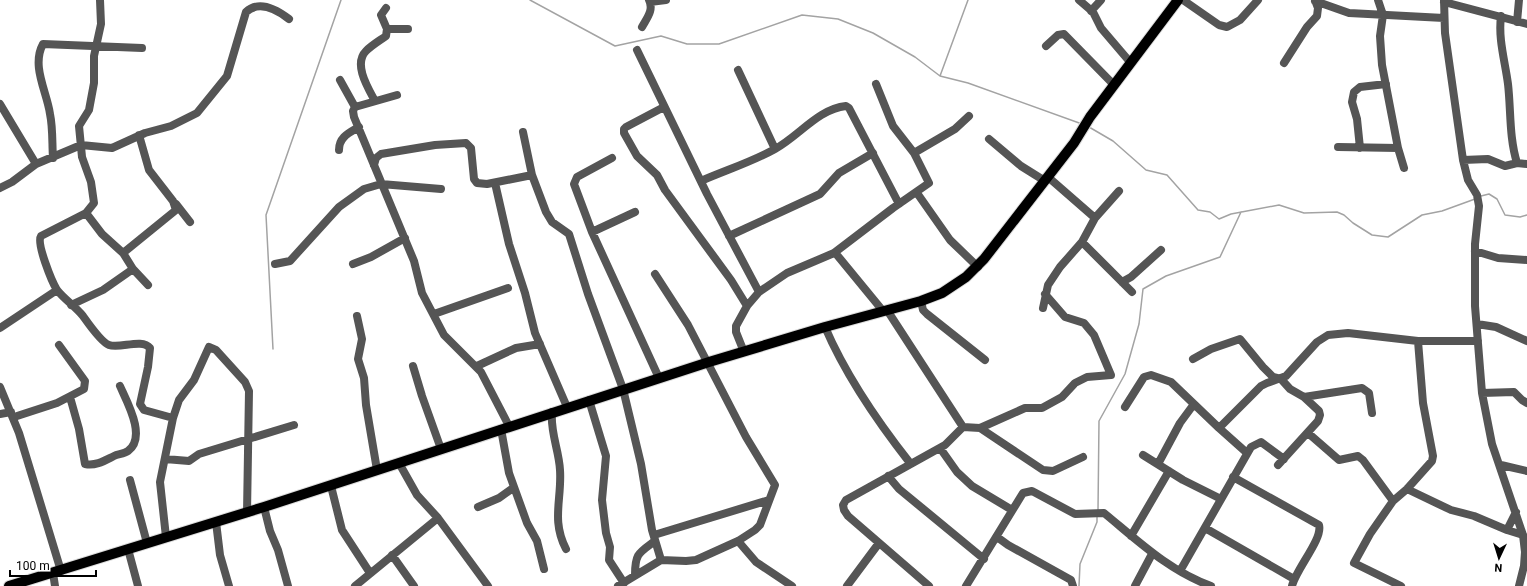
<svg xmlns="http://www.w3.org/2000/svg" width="1527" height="586" font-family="Roboto,sans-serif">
<rect width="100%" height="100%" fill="#fff"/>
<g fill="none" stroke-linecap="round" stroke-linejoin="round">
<!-- stream -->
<path stroke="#a3a3a3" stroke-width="1.5" d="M 530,0 L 615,46 L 661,36 L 687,44 L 719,44 L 802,15 L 838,19 L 873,33 L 915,57 L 940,76 L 968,83 L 1082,124
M 940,76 L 968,0
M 1089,127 L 1113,141 L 1146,170 L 1167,175 L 1198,210 L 1210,212 L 1219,219 L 1231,214 L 1279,205 L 1304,213 L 1337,212 L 1344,215 L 1353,223 L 1372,235 L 1388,237 L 1422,215 L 1442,211 L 1475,199
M 1481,196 L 1489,194 L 1497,199 L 1505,215 L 1520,217 L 1527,215
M 273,349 L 266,215 L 341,0
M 1098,510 L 1099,421 L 1125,374 L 1139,324 L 1143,289 L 1166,276 L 1220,257 L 1241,212
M 1079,586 L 1080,564 L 1097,522 L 1097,515"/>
<!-- major casing -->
<g stroke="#dbdbdb" stroke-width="12">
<path id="major" d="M 9,586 L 264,507 L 709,362 L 825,327 L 921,301 L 942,293 L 966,277 L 984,259 L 1074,143 L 1090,117 L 1178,0"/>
</g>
<!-- minor -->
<path stroke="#555" stroke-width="8" d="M 100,0 L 101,24 L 94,56 L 94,83 L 89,110 L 79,126 L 82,157 L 91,182 L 94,203 L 86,213 L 41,236 C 36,243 52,282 57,290 C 65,300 75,306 83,316 C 88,323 101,342 109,345 C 120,349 142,338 150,348 L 148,367 L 140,404 L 144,410 L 173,418
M 1079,0 L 1093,12 L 1101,28 L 1130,62
M 1183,0 L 1219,25 L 1227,27 L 1240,20 L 1258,0
M 1378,0 L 1383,15 L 1380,36 L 1382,65 L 1398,148 L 1404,168
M 1444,0 L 1445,33 L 1463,160 L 1468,180 L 1477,195 L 1479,206 L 1475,244 L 1475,306 L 1482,393 L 1492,444 L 1523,535 L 1525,552 L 1524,566 L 1519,586
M 1315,1 L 1349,13 L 1444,18
M 650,2 L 666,0
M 1444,2 L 1527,24
M 1091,11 L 1101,0
M 1501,16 C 1498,39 1505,61 1508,84 C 1511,110 1509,137 1517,163
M 1517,22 L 1519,0
M 642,27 C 647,18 654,10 649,0
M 387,29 L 408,29
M 1046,46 L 1058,35 L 1064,34 L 1114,85
M 637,50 L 707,194 L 759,292
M 1284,63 L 1307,27 L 1317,16 L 1318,8 L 1315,0
M 738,70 L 775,149
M 340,80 L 355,107
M 397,95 L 355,107 L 353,111 L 354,117 L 414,261 L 422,293 L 444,335 L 481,372 L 509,426
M 375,101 C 368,88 353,64 366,51 C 372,45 379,41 386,36 L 387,29 L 381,15 L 386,8
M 0,104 L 36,164 L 12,182 L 0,188
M 664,107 L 626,127 L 624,129 L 624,133 L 637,156 L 657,175 L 665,190 L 731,280 L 747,306
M 523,132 L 532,175 L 546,212 L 552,222 L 569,234 L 588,294 L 623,389 L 641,464 L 652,530 L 661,560
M 989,139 L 1021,166 L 1045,181
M 1338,147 L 1398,148
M 1360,148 L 1357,119 L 1352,102 L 1354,92 L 1360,87 L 1386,84
M 339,150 C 339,137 349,133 359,127
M 914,153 L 955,129 L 969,116
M 53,158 C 52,144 53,128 50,114 C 47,92 31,66 43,44 L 142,48
M 612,158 L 577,177 L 574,184 L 592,232 L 659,378
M 1463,160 L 1488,159 L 1505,166 L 1517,163 L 1527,164
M 36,164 L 81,145 L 112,148 L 145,133 L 171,126 L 197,113 L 227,76 L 246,12 C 259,0 276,9 289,19
M 374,165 L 376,158 L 381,154 L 435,145 L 466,143 L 471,148 L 474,179 L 477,183 L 487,184 L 532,175
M 1048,177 L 1095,218
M 701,181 C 726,170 752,162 775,149 C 799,136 818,109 846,106 L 849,108 L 899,204
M 495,183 L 509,244 L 525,293 L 535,333 L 567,407
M 917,193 L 950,240 L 978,267
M 176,204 L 190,222
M 592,232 L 635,212
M 729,236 L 820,194 L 839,173 L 873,153
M 1082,242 L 1132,292
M 1475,251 L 1498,258 L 1527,260
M 123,253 L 176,210 L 173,201 L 149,170 L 139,135
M 834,253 L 837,255 L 883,311
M 275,264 L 290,261 L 339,207 L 364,189 L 381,184 L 441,189
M 353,264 L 371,257 L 405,238
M 133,269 L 148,285
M 1122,282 L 1131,277 L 1161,250
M 921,301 L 923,310 L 927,314 L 985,360
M 71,305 L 103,290 L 133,269 L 123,253 L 102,234 L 86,213
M 1043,308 L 1048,285 L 1060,267 L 1082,242 L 1095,218 L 1119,191
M 887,310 L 963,427
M 434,314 L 508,288
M 357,316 L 362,339 L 358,359 L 364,378 L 366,405 L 377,470
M 1477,324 L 1496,327 L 1527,341
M 825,327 C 846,376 877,421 910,463
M 0,328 L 57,290
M 744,352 L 736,332 L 736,326 L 747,306 L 759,292 L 787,273 L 834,253 L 893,208 L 929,183 L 914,153 L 893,126 L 876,84
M 1193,359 L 1211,349 L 1240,339 L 1263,367 L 1273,377 L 1281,379 L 1290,389 L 1304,397 L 1319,411 L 1320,415 L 1318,421 L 1278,465
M 413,366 L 422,396 L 441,449
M 477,366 L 516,348 L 540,344
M 0,387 L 19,433 L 61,571
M 1482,393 L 1514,392 L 1522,400 L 1527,403
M 70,397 L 79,429 L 85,464 C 96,466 104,461 114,456 C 118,454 124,454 128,451 C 147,437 127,402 120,386
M 1304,397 L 1362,388 L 1369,393 L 1372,413
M 589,400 L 606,456 L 602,500 L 606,533 L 610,547 L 609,560 L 624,583
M 1125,407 L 1144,377 L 1151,375 L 1171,382 L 1219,428 L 1247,453
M 552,412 C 550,432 559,450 560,470 C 562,499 551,520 566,549
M 0,414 L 11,412
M 14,417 L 57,403 L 84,389 L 85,381 L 59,345
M 980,428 L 1043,470 L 1053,471 L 1083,457
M 1219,428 L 1261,386 L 1267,383 L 1286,376 L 1317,342 L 1328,335 L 1348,333 L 1418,341 L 1478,341
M 501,429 L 509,473 L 527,523 L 537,541 L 544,569
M 1308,433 L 1339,460 L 1358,456 L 1363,460 L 1393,501
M 940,448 L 957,472 L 972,486 L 1012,510
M 1143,455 L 1183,480 L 1221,499
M 165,459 L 189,461 L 199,454 L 294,425
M 399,463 L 417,495 L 438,518 L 488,586
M 1158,464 L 1180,423 L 1194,404
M 1501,465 L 1527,471
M 888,476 L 899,489 L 984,559
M 1233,477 L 1319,525 C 1323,539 1296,569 1292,586
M 130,480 L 147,543
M 331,486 L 342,530 L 370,573
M 1407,489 L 1451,510 L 1474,516 L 1507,530
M 264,507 L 270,531 L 278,550 L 288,586
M 478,507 L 499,498 L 513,488
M 1516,512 L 1507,530 L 1523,535
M 216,522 L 220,555 L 229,586
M 1205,528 L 1294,579
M 654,535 L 769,500
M 1131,536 L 1169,471
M 166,537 L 160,482 L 173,418 L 179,400 L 194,380 L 209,347 L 216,350 L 245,382 L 249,391 L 247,513
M 997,537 L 1008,545 L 1071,580 L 1073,586
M 738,541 L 756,562 L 792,586
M 128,549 L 138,586
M 392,555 L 414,586
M 1180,571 L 1251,447 L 1261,442 L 1284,459
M 53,573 L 55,586
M 635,575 C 635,553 639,553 655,541
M 355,586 L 438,518
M 618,586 L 661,560 L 686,561 L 696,560 L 738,541 L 755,530 L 760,525 L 775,485 L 746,437 L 688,325 L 655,274
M 847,586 L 879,543
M 929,586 L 848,516 L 844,510 L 843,505 L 846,500 L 945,445 L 963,427 L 980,428 L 1025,408 L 1042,408 L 1062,397 L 1075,383 L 1087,377 L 1111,375 L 1094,335 L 1084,323 L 1065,317 L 1045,294
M 966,586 L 1023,493 L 1032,491 L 1075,514 L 1104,513 C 1137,540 1169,571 1211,586
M 1135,586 L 1152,554
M 1401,586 L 1354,563 L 1370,534 L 1393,501 L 1407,489 L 1432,461 L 1433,456 L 1423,403 L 1418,341"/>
<!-- major -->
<use href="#major" stroke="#000" stroke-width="10"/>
</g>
<!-- north arrow -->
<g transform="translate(1499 558) rotate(184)" stroke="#ffffff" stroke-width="3" paint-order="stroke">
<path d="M0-3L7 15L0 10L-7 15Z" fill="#000000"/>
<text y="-6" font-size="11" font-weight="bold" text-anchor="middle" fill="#000000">N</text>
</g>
<!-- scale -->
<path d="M10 570v6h86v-6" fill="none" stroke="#000000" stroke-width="2"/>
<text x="16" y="570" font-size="12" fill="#000000" stroke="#ffffff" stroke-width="3" paint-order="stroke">100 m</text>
</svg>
